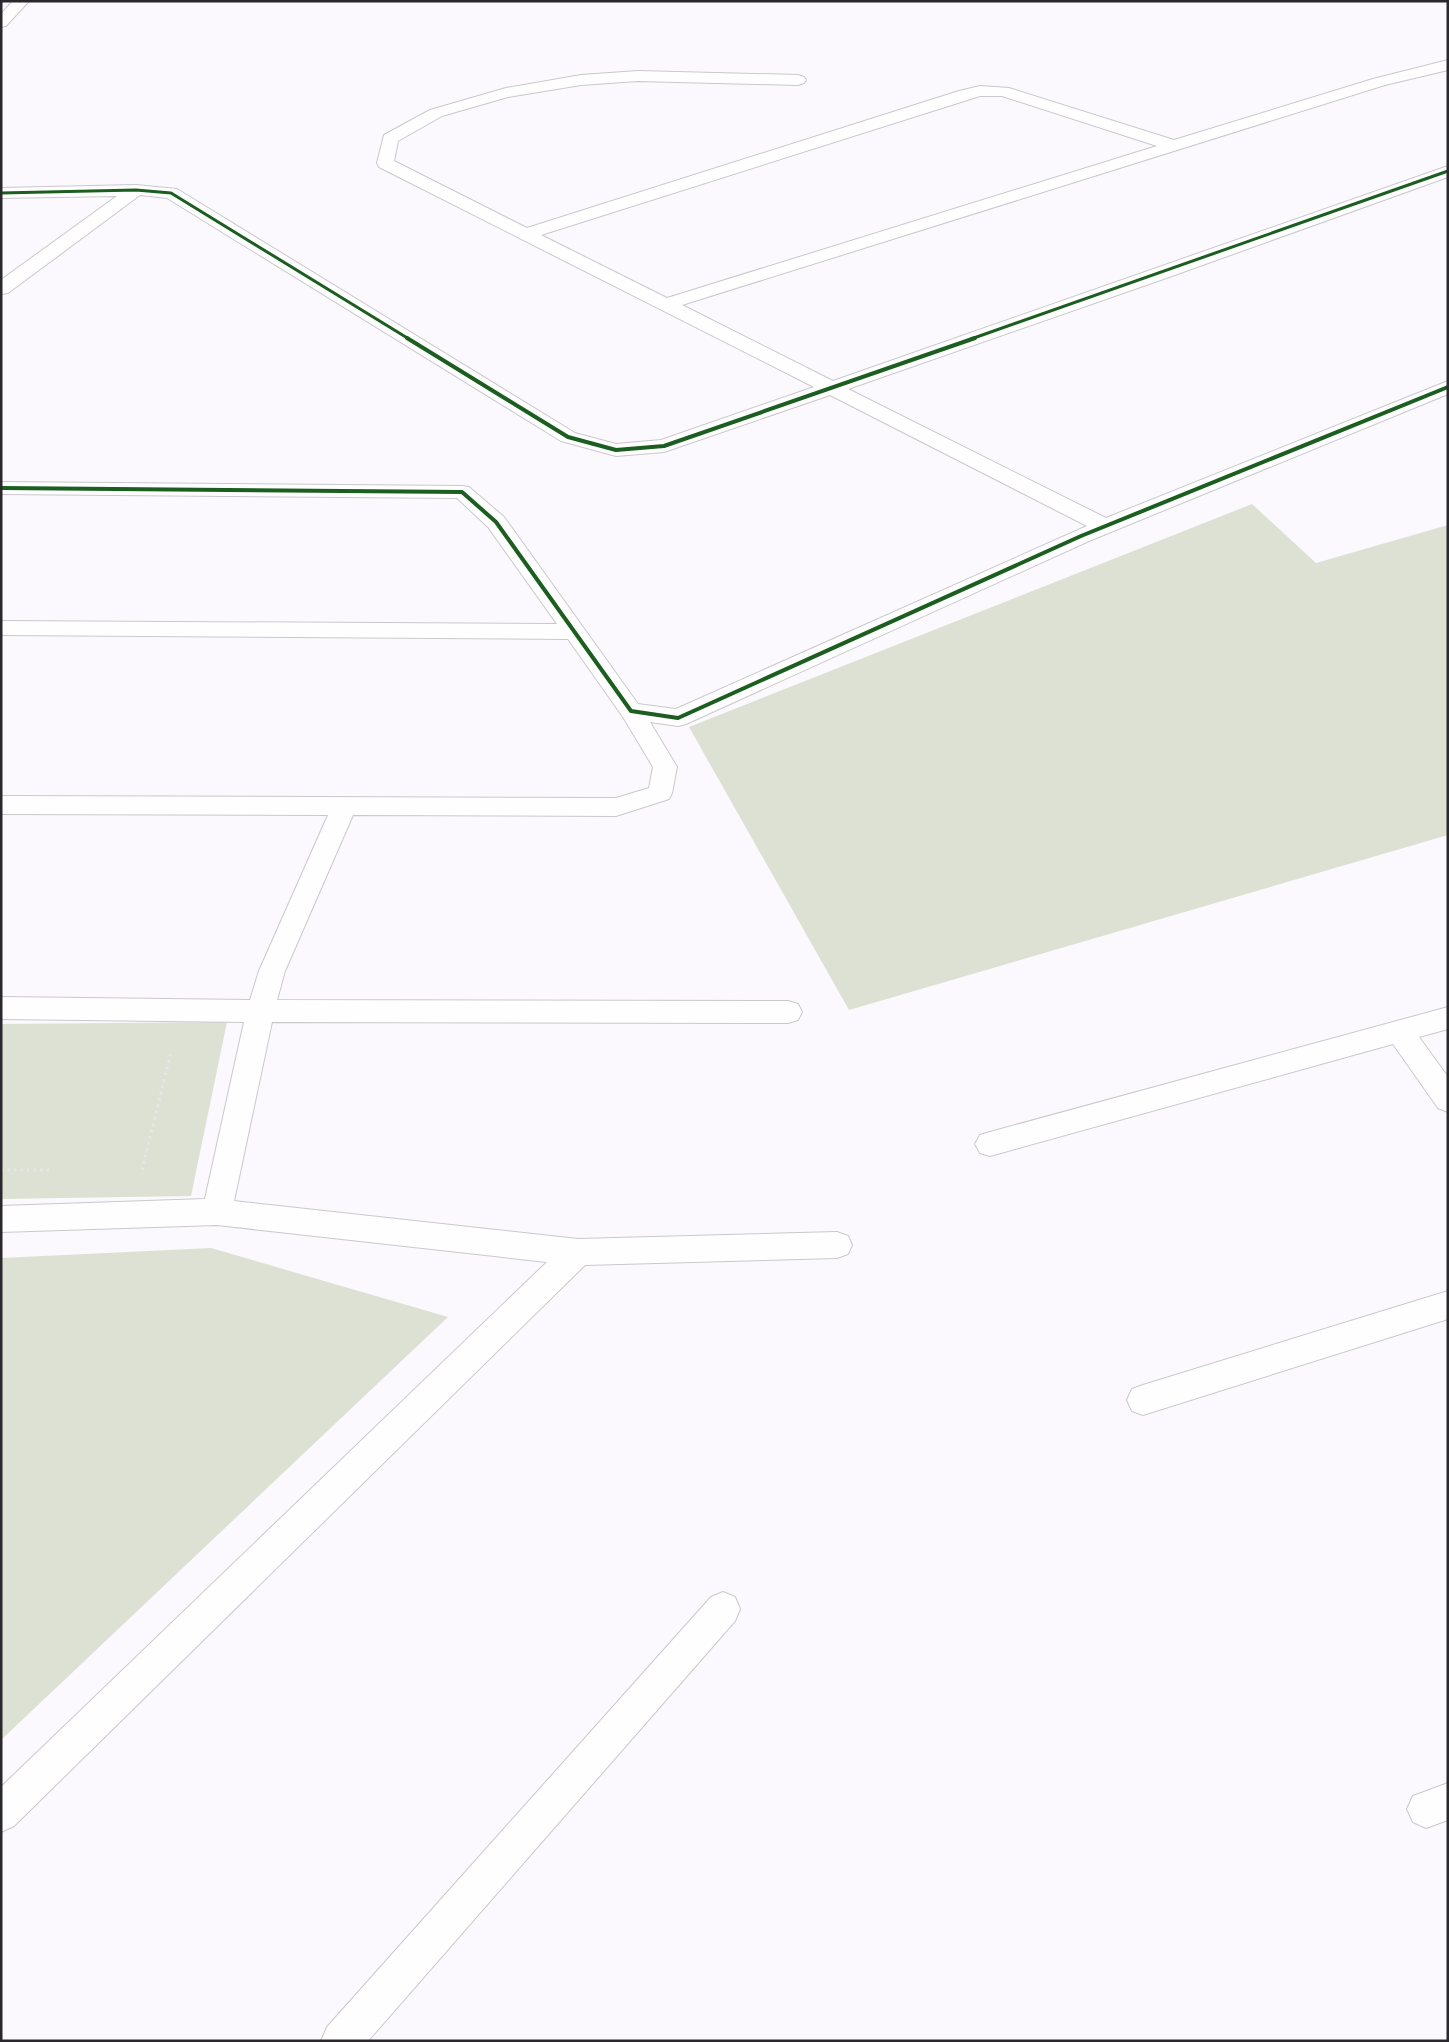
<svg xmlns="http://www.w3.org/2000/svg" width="1449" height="2042" font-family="'Nunito Sans',sans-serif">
<rect width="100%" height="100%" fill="#fbf9fd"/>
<!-- green -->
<path fill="#dde1d4" d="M 1252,504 L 1316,563 L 1448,525 L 1448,835 L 849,1010 L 689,727 Z
M 227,1022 L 191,1196 L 1,1199 L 1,1024 Z
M 211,1248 L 448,1317 L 1,1740 L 1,1258 Z"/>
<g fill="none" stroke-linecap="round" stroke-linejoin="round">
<!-- minor casing -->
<g stroke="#cac8cc" stroke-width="2">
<path id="minor" d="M 13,1 L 29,1 L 6,26 L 1,27 L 1,14 Z
M 1448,60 L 1448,70 L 1385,85 L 682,305 L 833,381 L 1448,166 L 1448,177 L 1172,276 L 848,389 L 1106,518 L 1448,381 L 1448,394 L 1089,541 L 686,724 L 678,726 L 650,722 L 677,767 L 672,793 L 669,799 L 616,816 L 353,815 L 285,971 L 277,1000 L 788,1001 L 798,1004 L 802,1012 L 798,1020 L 788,1023 L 272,1022 L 234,1201 L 578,1239 L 837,1232 L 848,1236 L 852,1245 L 848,1254 L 837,1258 L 585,1265 L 14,1826 L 1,1832 L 1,1787 L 547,1262 L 217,1225 L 1,1232 L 1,1206 L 205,1199 L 244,1022 L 1,1019 L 1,997 L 250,1000 L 259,971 L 328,815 L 1,814 L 1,796 L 616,798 L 649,788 L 653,767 L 623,717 L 568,639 L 1,635 L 1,621 L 557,624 L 488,527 L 457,498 L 1,494 L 1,482 L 462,486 L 469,487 L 504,517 L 638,704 L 676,709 L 1087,526 L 830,395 L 664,452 L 616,456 L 561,441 L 167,198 L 140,195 L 8,293 L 1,294 L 1,280 L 117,196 L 1,198 L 1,188 L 136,185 L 177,189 L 575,433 L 616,444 L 661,440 L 814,387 L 379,167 L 377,163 L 384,135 L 430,110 L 506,88 L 581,75 L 638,71 L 798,75 L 804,77 L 806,80 L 804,83 L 798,85 L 638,81 L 581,85 L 508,97 L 442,116 L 398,141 L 394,161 L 527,228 L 959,91 L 980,86 L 1009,88 L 1174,140 L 1373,79 ZM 980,96 L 1002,96 L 1157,146 L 667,298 L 541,235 Z
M 1448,1007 L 1448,1029 L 1419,1037 L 1448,1077 L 1448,1112 L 1438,1108 L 1393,1044 L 990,1156 L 980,1153 L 975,1144 L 980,1135 L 990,1132 Z
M 1448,1291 L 1448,1319 L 1143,1415 L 1132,1411 L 1127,1400 L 1132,1389 L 1143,1385 Z
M 723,1592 L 735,1597 L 740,1609 L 735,1621 L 368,2041 L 321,2041 L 327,2027 L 711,1597 Z
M 1448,1783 L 1448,1820 L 1426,1828 L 1413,1822 L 1407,1809 L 1413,1796 Z"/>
</g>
<!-- path -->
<path stroke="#e7e5e7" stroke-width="3" stroke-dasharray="2.5 4" stroke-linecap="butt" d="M 1,1170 L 53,1170
M 142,1170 L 171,1052"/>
<!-- minor -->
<use href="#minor" fill="#fefeff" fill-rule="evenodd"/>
<!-- cycleway-far1 casing -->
<g stroke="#fff" stroke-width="5">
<path id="cycleway-far1" d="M 1,193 L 136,190 L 171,193 L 409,339
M 971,339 L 1448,171"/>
</g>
<!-- cycleway casing -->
<g stroke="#fff" stroke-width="6">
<path id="cycleway" d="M 407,338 L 568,437 L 616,450 L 664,446 L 975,338
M 1,488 L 462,492 L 496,522 L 631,711 L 678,718 L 1081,536 L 1448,387"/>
</g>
<!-- cycleway-far1 -->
<use href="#cycleway-far1" stroke="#1b5e20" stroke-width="3"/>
<!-- cycleway -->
<use href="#cycleway" stroke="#1b5e20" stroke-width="4"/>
</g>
<!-- border -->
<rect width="1449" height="2042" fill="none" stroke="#2b282d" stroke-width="5"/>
</svg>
